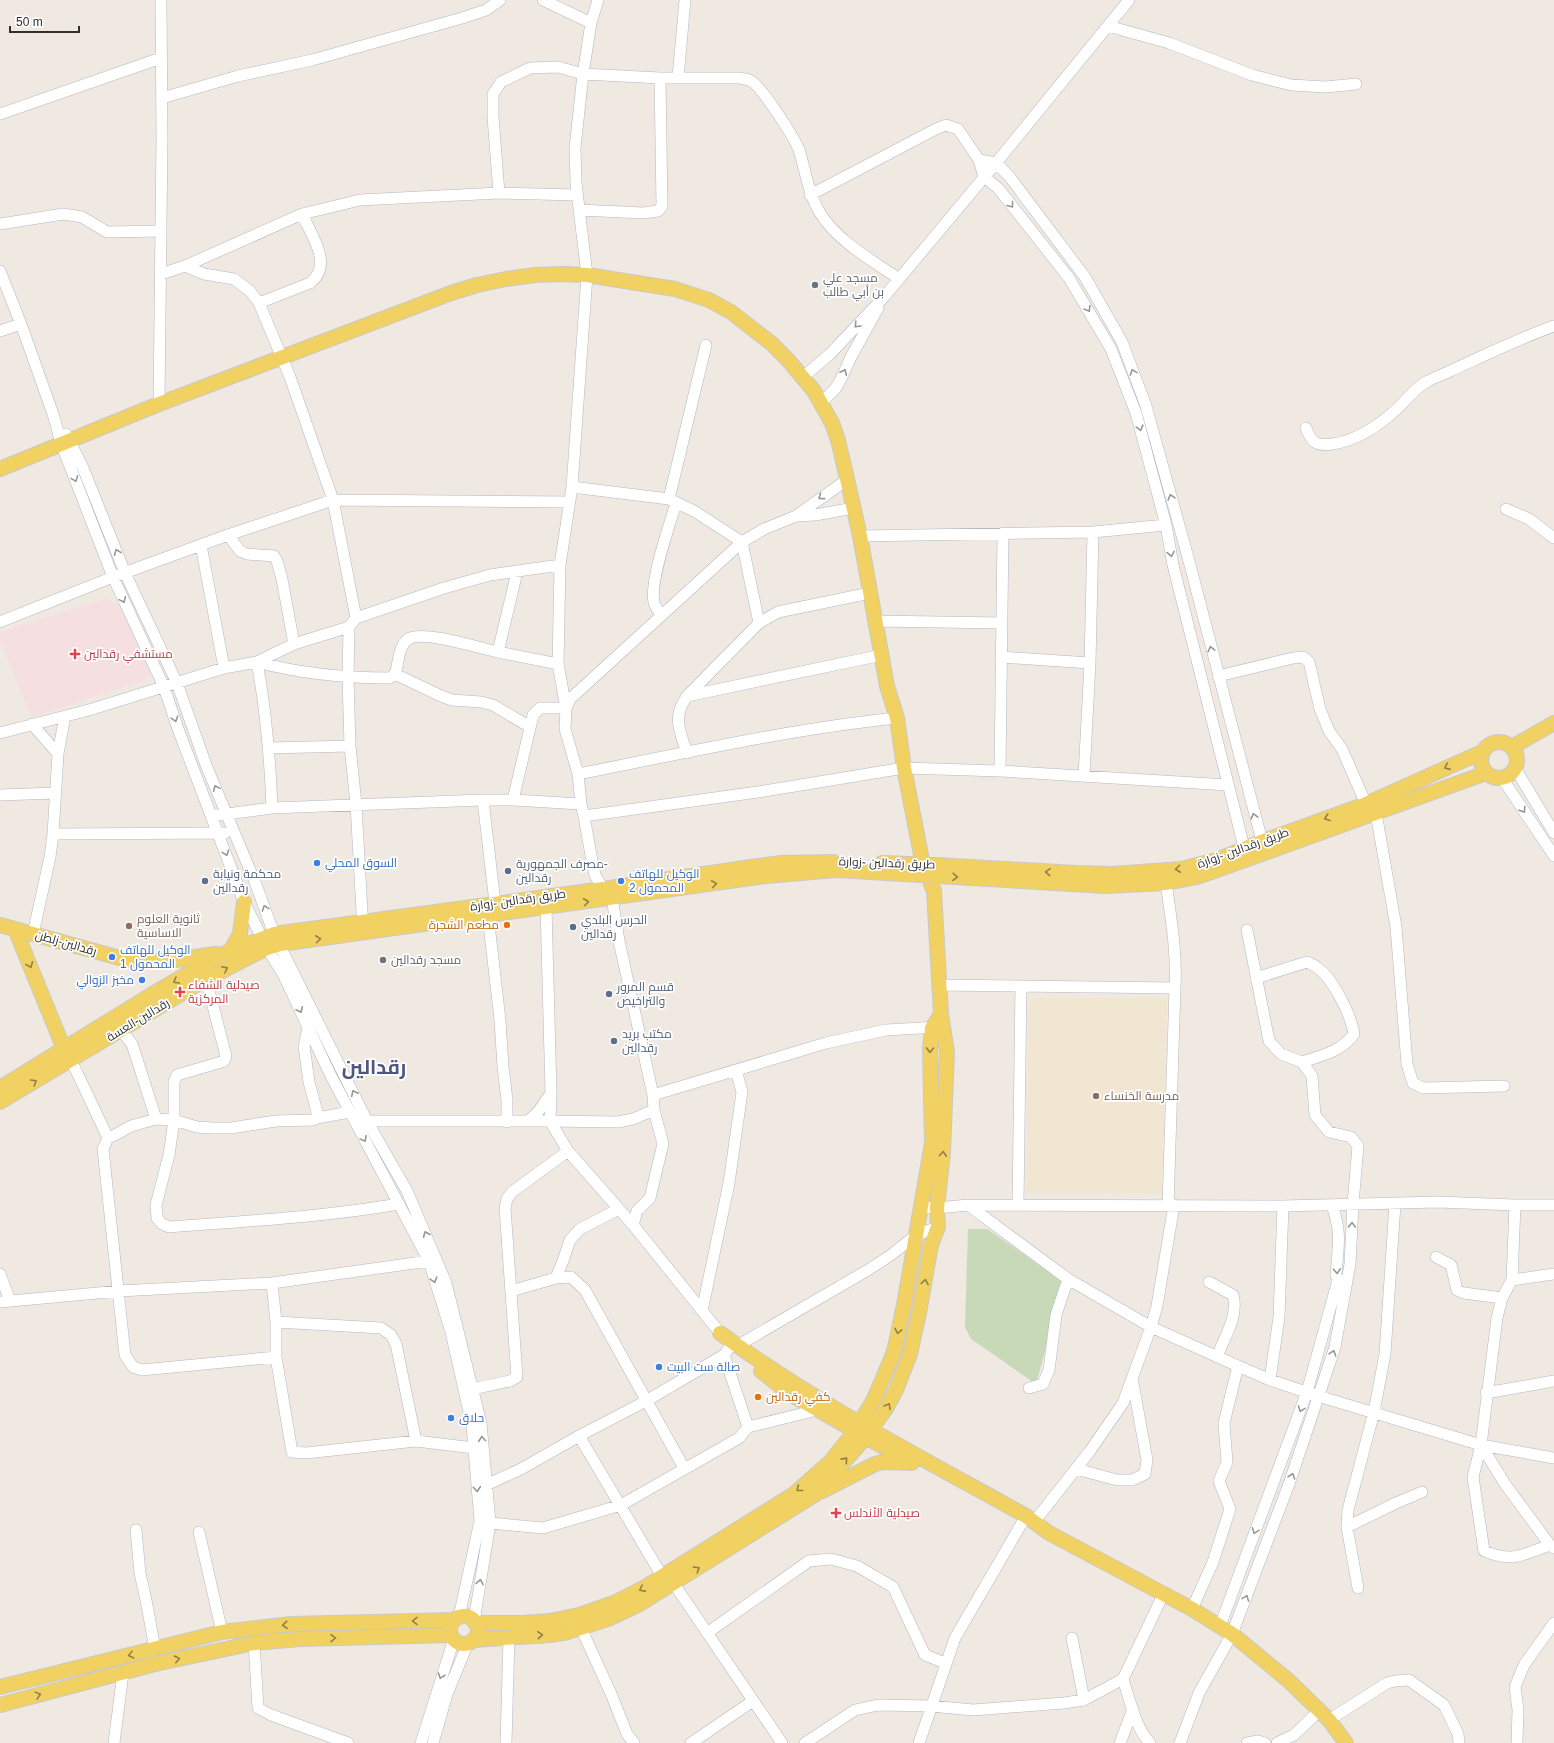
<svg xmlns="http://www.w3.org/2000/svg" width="1554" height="1743" font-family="Arial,Cairo,sans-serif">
<rect width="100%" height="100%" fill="#efe9e1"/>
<!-- education -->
<path fill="#f0e6d1" d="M 1029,998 L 1167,998 L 1162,1193 L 1026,1193 Z"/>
<!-- medical -->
<path fill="#f5dfe0" d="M 107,598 L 122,609 L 152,668 L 145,680 L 32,717 L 0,641 L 0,632 Z"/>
<!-- cemetery -->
<path fill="#c8d9b8" d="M 968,1229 L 987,1229 L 1064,1282 L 1036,1384 L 971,1339 L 965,1327 Z"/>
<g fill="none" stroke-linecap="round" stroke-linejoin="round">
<!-- minor casing -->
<g stroke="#b4b7c1" stroke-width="12">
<path id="minor" d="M 543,0 L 591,23
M 1108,26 L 1169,43 L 1252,75 L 1291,85 L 1326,87 L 1356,84
M 678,78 L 685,0
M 162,98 L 238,76 L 312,60 L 462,18 L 486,10 L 500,0
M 0,114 L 161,58
M 979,160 L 996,163 L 1009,176 L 1085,277 L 1122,342 L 1146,406 L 1189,561 L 1264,849
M 499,193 L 493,117 L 493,94 L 501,82 L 530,68 L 558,67 L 583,74 L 660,78 L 739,78 C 743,79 748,79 751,81 C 762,87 797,141 800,153 C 806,174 809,195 820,213 C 838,242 872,260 899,279
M 810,195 L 936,129 L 946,125 L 958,129 L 979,160 L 984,177 L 998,188 L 1069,278 L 1111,349 L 1136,413 L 1166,525 L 1173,565 L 1246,855
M 579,210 L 643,213 L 658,211 L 662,206 L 660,78
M 0,224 L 63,214 L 82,217 L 107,232 L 161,231
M 185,266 L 204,274 L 234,279 L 250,291 L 259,303 L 290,377 L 333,500 L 356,618
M 0,271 L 21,324 L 54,417 L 61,443 L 113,577 L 164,687 L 178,729 L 244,902 L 267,948 L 283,974 L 331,1076 L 429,1261 L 451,1332 L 472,1425 L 480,1521 L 459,1617
M 161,274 L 185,266 L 302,214 L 360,200 L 499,193 L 577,195
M 259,303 L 310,283 C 334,265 311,235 302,214
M 0,331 L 21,324
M 803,377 L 830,354 L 884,297 L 996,163 L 1129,0
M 821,403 L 835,389 L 840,381 L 851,357 L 878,308
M 159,404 L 162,138 L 161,0
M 1306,428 C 1312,444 1317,446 1333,444 C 1359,440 1380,425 1399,407 C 1408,398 1416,387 1428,381 C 1435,377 1443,375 1450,371 C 1485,355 1518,339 1554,326
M 66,434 L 83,468 L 125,573 L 177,683 L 206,765 L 255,882 L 274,934 L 367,1121 L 407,1191 L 446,1283 L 481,1423 L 490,1523 L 474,1621
M 848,479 L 796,516 L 764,529 L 742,542 L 570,699 L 566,708 L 565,729 L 578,774 L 581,804 L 584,816 L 592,861 L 595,875 L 603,889 L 612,898 L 619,941 L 653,1095 L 826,1043 L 886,1030 L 938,1027
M 572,487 L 669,499 L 694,511 L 742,542 L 759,623
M 669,499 L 706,345
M 1506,509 L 1529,519 L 1554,538
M 797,516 L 815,515 L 854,508
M 228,535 L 240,551 L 247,554 L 274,556 L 277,561 L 282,579 L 294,644
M 860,536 L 1093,532 L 1166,525
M 201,545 L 224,668
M 662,615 C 660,612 656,609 655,605 C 647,588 670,524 676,503
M 876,621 L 1001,623
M 0,622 L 113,577 L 228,535 L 333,500 L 569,502
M 349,627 L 348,678 L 350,746 L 356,804 L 363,930
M 498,652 L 517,572
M 1001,657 L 1090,663
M 395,674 L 441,696 L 452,700 L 481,702 L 493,705 L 530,727
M 1218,676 L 1293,658 L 1303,657 L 1309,662 L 1320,709 L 1329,731 L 1342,749 L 1366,804
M 687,696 L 882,655
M 32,724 L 58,754
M 0,733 L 89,710 L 224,668 L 257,662 L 294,644 L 349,627 L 356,618 L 444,588 L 490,575 L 560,565
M 269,748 L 350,746
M 687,753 C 683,740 675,723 680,710 C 681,705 685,700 687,696 L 759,623 L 778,612 L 870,593
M 1515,768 L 1554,833
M 1000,771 L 1003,533
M 578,774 C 684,753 790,729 897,718
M 1084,776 L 1090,663 L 1093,532
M 1502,778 L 1554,856
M 0,795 L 56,793
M 483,800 L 513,800 L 533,715 L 540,708 L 566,708 L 558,664 L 560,565 L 572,487 L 587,275 L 576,183 L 575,148 L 583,74 L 591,23 L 598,0
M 513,800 L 581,804
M 272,808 C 270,758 266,710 257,662 C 302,674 344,678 390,678 L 395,674 C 399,663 398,644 410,638 C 426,631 479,648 498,652 C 518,656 538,660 558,664
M 1376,813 L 1396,927 L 1407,1064 L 1413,1083 L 1423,1088 L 1504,1086
M 212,816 L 272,808 L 483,800 L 495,903
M 584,816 L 758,792 L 904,768 L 1000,771 L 1228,785
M 53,834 L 225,833
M 1166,883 C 1171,918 1177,952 1175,988
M 488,916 L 500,1020 L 503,1067 L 507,1100 L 507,1122
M 33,934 L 50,857 L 53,834 L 58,754 L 65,716
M 1256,978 L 1307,962 C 1311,964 1315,965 1318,968 C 1333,979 1351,1015 1354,1034 C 1342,1051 1321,1056 1302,1062
M 206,979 L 226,1056 L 224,1061 L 218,1063 L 177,1075 L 174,1082 L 174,1120 L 169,1155 L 156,1205 L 157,1218 L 162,1224 L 169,1227 C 246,1221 323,1217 399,1204
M 939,985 L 1175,988 L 1168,1206
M 121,1030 L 132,1044 L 135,1053 L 156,1119
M 71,1060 L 108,1138
M 551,1095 L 550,1121 L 618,1122 L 633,1119 L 654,1110 L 653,1095
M 317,1118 L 350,1112 L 367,1121 L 550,1121 L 568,1151 L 633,1225 L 720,1333
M 528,1121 L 538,1112 L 551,1093 L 546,906
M 968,1205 L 1068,1279 L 1151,1327 L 1238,1366 L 1270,1380 L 1318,1396 L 1481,1445 L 1554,1458
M 1018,1205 L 1021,986
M 1515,1205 L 1554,1205
M 921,1207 L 937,1208 L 968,1205 L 1283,1206 L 1438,1202 L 1515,1205 L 1512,1280 L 1502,1298 L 1497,1318 L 1481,1445 L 1505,1484 L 1550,1545 L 1554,1548
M 633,1225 L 637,1211 L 650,1198 L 663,1144 L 654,1110
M 1436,1257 L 1451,1265 L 1457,1290 L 1464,1293 L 1502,1298
M 0,1274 L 10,1301
M 556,1278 L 564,1258 L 570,1240 L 580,1229 L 619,1209
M 1512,1280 L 1554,1274
M 1209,1282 L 1233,1295 C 1239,1316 1224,1338 1217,1357
M 272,1283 L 276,1322 L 276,1357 L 292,1452 L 306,1453 L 416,1441 L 474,1448
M 511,1291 L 556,1278 L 571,1277 L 585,1290 L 684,1468
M 0,1302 L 119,1291 L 272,1283 L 429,1261 L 435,1259
M 702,1311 L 729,1183 L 742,1092 L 736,1070
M 276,1322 L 381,1328 L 391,1335 L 396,1344 L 416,1441
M 724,1355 L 748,1427
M 276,1357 L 142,1370 L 133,1367 L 125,1355 L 103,1149 L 108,1138 L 115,1135 L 131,1126 L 156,1119 L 174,1120 L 197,1127 L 212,1128 L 231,1128 L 276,1121 L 314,1120 L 317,1118 L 317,1112 L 309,1082 L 304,1046 L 308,1028
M 1270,1380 L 1279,1317 L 1283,1206
M 1029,1388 L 1043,1384 L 1049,1370 L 1056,1315 L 1068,1279
M 472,1389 L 510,1381 L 517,1377 L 505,1208 L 507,1199 L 512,1192 L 568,1151
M 1486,1393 L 1554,1381
M 579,1436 L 662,1576
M 1481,1445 L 1473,1477 L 1484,1551 C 1514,1563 1521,1555 1550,1545
M 1076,1469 L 1117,1480 L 1132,1480 L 1145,1474 L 1147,1460 L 1132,1378
M 486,1485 L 521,1469 L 579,1436 L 646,1401 L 724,1355 L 730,1347 L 737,1346 L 868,1270 L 891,1255 L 916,1235 L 938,1227
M 1034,1522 L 1090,1451 L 1123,1403 L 1151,1327 L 1157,1306 L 1174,1205
M 490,1523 L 543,1528 L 621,1505 L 739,1438 L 748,1427 L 817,1410
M 1347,1527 L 1396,1503 L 1422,1492
M 136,1530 L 140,1573 L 146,1600 L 155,1649
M 199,1532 L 222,1632
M 674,1584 L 782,1743
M 1358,1588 L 1347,1527 L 1348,1510 L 1374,1412 L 1385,1354 L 1395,1204
M 1192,1609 L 1213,1562 L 1230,1509 L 1219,1481 L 1227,1462 L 1224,1423 L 1238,1366
M 580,1620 L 581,1628 L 612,1696 L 627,1734 L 634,1743
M 1220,1626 L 1307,1392 L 1338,1280 L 1336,1275 C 1338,1249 1342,1231 1332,1206
M 707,1633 L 809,1561 L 831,1559 L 857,1566 L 893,1587 L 925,1655 L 945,1663
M 1072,1638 L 1084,1700
M 254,1643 L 258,1708 L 271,1715 L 348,1743
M 1123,1679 C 1130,1700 1135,1727 1150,1743
M 1329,1720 L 1387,1683 L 1395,1681 L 1409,1680 L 1444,1705 L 1458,1734 L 1459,1743
M 114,1743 L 123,1673
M 421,1743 L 454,1639
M 433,1743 L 447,1694 L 468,1643
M 506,1743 L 509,1637
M 691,1743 L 753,1701
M 805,1743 L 855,1710 L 878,1705 L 931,1706 L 973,1710 L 1064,1703 L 1084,1700 L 1123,1679 L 1163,1595
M 919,1743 L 955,1638 L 1026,1516
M 1120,1743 L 1133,1709
M 1180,1743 L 1199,1693 L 1232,1634 L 1289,1484 L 1335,1347 L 1350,1264 L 1353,1204 L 1358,1146 L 1351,1137 L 1329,1132 L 1315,1115 L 1312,1076 L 1302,1062 L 1281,1054 L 1269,1041 L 1247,930
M 1247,1743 L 1258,1741 L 1265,1743
M 1277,1743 L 1294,1735 L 1319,1711
M 1517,1743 L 1518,1710 L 1515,1687 L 1524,1665 L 1554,1623"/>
</g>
<!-- major casing -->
<g stroke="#c9c9c9" stroke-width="16">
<path id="major" d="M 0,469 L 159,404 L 451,293 L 477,285 L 506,279 L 535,275 L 562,274 L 587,275 L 675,289 L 709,300 L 731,312 L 771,343 L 788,360 L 814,391 L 832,423 L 838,440 L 842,457 L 860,536 L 887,686 L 897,718 L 904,768 L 923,865 L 934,891 L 941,1014 L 947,1052 L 943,1153 L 937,1208 L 938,1227 L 931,1245 L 919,1313 L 910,1354 L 896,1390 L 887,1407 L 865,1438 L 816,1494 L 638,1605 L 608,1619 L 568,1632 L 550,1635 L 473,1640
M1481 760a18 18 0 1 1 36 0a18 18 0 1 1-36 0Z
M 1512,747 L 1554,723
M 882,863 L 936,865 L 1076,873 L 1112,874 L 1181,869 L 1217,860 L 1261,842 L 1366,804 L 1482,752
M 0,925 L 127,960 C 157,965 186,958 216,954
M 15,929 L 64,1049 L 68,1056
M 231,950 L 240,934 L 244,902
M 0,1088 L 151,995 L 218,956 L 274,934 L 603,889 L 751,867 L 781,863 L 833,862
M 0,1102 L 206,979 L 267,948 L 280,944 L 766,876 L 836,870 L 1106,886 L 1166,883 L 1197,877 L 1220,869 L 1486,773
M 720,1333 C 815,1403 922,1458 1026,1516 L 1049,1533 L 1192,1609 L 1232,1634 L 1289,1681 L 1329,1720 L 1346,1743
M 761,1371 L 790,1394 L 896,1454
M 822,1491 L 875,1464 L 883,1462 L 912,1463
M450 1630a14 14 0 1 1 28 0a14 14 0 1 1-28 0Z
M 475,1623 L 522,1623 L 550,1621 L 579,1615 L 616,1602 L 645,1587 L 794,1494 L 830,1462 L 855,1431 L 874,1399 L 894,1352 L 904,1305 L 932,1143 L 930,1048 L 932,1028 L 941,1014
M 0,1687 L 222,1632 L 291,1624 L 454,1620
M 0,1705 L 155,1664 L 254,1643 L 300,1639 L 451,1635"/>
</g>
<!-- minor -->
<use href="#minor" stroke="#fff" stroke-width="11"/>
<!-- major -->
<use href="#major" stroke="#f2d163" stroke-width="14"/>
</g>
<!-- one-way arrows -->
<defs><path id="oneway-chevron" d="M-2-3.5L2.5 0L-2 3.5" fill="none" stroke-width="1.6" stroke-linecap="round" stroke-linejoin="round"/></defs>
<g stroke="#969696">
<use href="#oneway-chevron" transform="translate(1011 205) rotate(52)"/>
<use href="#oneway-chevron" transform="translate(1088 309) rotate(59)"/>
<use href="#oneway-chevron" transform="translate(857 325) rotate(133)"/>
<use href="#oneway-chevron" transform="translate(844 372) rotate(-65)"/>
<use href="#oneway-chevron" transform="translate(1133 372) rotate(-110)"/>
<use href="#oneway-chevron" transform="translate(1140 428) rotate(75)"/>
<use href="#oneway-chevron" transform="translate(75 479) rotate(69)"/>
<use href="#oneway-chevron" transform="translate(821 497) rotate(144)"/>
<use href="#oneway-chevron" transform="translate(1171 497) rotate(-106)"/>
<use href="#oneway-chevron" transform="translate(117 552) rotate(-112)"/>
<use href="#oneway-chevron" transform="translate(1171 554) rotate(80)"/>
<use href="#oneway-chevron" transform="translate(123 600) rotate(66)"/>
<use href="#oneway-chevron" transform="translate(1211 649) rotate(-104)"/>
<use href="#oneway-chevron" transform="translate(175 719) rotate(72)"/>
<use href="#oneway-chevron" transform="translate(216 788) rotate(-114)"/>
<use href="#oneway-chevron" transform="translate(1523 810) rotate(57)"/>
<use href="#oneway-chevron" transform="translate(1254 816) rotate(-105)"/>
<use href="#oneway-chevron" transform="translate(226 853) rotate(70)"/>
<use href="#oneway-chevron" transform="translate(265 908) rotate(-110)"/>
<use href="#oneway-chevron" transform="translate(300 1010) rotate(65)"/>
<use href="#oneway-chevron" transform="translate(354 1093) rotate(-116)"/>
<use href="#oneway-chevron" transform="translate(364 1139) rotate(62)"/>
<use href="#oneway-chevron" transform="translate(1352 1225) rotate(-88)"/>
<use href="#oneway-chevron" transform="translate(426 1234) rotate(-113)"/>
<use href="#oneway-chevron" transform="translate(1337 1271) rotate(87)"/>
<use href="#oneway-chevron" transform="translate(434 1280) rotate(73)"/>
<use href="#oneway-chevron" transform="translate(1333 1353) rotate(-72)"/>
<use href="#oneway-chevron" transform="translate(1301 1409) rotate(110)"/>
<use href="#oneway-chevron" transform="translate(482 1439) rotate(-95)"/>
<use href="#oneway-chevron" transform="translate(1292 1476) rotate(-71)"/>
<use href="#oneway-chevron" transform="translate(477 1489) rotate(85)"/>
<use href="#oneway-chevron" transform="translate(1255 1531) rotate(111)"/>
<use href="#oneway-chevron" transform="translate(480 1582) rotate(-80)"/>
<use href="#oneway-chevron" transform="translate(1246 1598) rotate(-69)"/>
<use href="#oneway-chevron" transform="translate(441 1676) rotate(109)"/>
</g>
<g stroke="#908048">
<use href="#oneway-chevron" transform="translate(1447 767) rotate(156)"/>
<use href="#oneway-chevron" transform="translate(1327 818) rotate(160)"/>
<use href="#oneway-chevron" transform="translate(1178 869) rotate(173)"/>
<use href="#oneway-chevron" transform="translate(1048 872) rotate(-177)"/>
<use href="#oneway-chevron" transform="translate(955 877) rotate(4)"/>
<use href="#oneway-chevron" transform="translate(714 884) rotate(-8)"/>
<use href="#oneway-chevron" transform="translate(586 902) rotate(-7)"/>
<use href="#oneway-chevron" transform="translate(318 939) rotate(-8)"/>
<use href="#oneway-chevron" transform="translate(30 965) rotate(68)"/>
<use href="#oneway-chevron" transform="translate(225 969) rotate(-27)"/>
<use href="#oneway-chevron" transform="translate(176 981) rotate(150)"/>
<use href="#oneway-chevron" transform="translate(930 1050) rotate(91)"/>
<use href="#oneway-chevron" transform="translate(34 1082) rotate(-31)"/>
<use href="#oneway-chevron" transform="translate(943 1154) rotate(-86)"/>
<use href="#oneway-chevron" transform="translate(925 1282) rotate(-80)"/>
<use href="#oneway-chevron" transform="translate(898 1331) rotate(102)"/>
<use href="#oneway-chevron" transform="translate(888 1406) rotate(-59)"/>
<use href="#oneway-chevron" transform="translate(845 1460) rotate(-48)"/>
<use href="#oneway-chevron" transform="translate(799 1489) rotate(141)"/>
<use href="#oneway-chevron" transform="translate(697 1569) rotate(-32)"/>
<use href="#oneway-chevron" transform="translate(642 1589) rotate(152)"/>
<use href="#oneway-chevron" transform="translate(415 1621) rotate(179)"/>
<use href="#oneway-chevron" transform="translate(285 1625) rotate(175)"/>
<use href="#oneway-chevron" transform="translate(540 1635) rotate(-3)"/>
<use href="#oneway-chevron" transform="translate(333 1638) rotate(-1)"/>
<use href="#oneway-chevron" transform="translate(131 1655) rotate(166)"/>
<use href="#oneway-chevron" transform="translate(177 1659) rotate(-13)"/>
<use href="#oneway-chevron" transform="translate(38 1695) rotate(-15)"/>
</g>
<!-- markers -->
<g fill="#6b7280" stroke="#fff" stroke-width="1.5">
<circle cx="815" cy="285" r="4"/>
<circle cx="383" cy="960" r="4"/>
</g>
<g fill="#e0444e" stroke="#fff" stroke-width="1.5">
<path d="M73 648h4v4h4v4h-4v4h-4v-4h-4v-4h4z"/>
<path d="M178 986h4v4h4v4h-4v4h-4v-4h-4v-4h4z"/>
<path d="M834 1507h4v4h4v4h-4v4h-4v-4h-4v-4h4z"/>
</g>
<g fill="#3f7fe0" stroke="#fff" stroke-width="1.5">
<circle cx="317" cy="863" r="4"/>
<circle cx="621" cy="881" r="4"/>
<circle cx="112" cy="957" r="4"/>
<circle cx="142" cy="980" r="4"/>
<circle cx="659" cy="1367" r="4"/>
<circle cx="451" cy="1418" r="4"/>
</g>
<g fill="#5c6f8a" stroke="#fff" stroke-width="1.5">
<circle cx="508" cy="871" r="4"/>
<circle cx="205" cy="881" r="4"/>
<circle cx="573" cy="927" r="4"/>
<circle cx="609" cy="994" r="4"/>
<circle cx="614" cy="1041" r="4"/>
</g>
<g fill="#e8710a" stroke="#fff" stroke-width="1.5">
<circle cx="507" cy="925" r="4"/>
<circle cx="758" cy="1397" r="4"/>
</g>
<g fill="#8d6e63" stroke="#fff" stroke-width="1.5">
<circle cx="129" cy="926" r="4"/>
<circle cx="1096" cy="1096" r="4"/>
</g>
<g text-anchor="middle" stroke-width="3.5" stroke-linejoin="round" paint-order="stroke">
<!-- worship labels -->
<g font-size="12" fill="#5b616d" stroke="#fff" text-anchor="start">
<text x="823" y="282">مسجد علي<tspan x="823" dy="14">بن أبي طالب</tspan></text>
<text x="391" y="964">مسجد رقدالين</text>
</g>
<!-- health labels -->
<g font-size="12" fill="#be3a42" stroke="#fff" text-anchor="start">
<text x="84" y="658">مستشفي رقدالين</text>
<text x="188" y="989">صيدلية الشفاء<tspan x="188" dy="14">المركزية</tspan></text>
<text x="844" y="1517">صيدلية الأندلس</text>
</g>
<!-- street labels -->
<g font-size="12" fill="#2e2e2e" stroke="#fff">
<text transform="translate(1243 848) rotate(-20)" y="4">طريق رقدالين -زوارة</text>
<text transform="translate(887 863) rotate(2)" y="4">طريق رقدالين -زوارة</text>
<text transform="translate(518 900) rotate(-8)" y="4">طريق رقدالين -زوارة</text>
<text transform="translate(66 943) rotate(16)" y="4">رقدالين-زلطن</text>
<text transform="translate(138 1020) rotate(-31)" y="4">رقدالين-العسة</text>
</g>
<!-- shop labels -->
<g font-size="12" fill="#366cbe" stroke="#fff" text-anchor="start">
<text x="325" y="867">السوق المحلي</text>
<text x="629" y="878">الوكيل للهاتف<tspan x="629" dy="14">المحمول 2</tspan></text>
<text x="120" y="954">الوكيل للهاتف<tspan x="120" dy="14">المحمول 1</tspan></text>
<text x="134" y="984" text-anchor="end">مخبز الزوالي</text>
<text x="667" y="1371">صالة ست البيت</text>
<text x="459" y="1422">حلاق</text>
</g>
<!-- service labels -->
<g font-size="12" fill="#4e5e75" stroke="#fff" text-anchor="start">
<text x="516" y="868">مصرف الجمهورية-<tspan x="516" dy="14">رقدالين</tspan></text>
<text x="213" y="878">محكمة ونيابة<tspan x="213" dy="14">رقدالين</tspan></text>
<text x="581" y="924">الحرس البلدي<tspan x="581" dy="14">رقدالين</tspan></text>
<text x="617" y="991">قسم المرور<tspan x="617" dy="14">والتراخيص</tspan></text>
<text x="622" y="1038">مكتب بريد<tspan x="622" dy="14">رقدالين</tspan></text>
</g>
<!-- education labels -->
<g font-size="12" fill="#785e54" stroke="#fff" text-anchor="start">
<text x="137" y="923">ثانوية العلوم<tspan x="137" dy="14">الاساسية</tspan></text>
<text x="1104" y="1100">مدرسة الخنساء</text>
</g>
<!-- food labels -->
<g font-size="12" fill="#c56008" stroke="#fff" text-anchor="end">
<text x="499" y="929">مطعم الشجرة</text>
<text x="766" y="1401" text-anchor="start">كفي رقدالين</text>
</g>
<!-- town labels -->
<g font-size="20" font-weight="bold" fill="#4d5680" stroke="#fff">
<text x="374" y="1074">رقدالين</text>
</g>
</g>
<!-- scale -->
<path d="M10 26v6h69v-6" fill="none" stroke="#2e2e2e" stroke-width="2"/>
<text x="16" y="26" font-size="12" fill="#2e2e2e" stroke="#ffffff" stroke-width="3" paint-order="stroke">50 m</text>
</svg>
